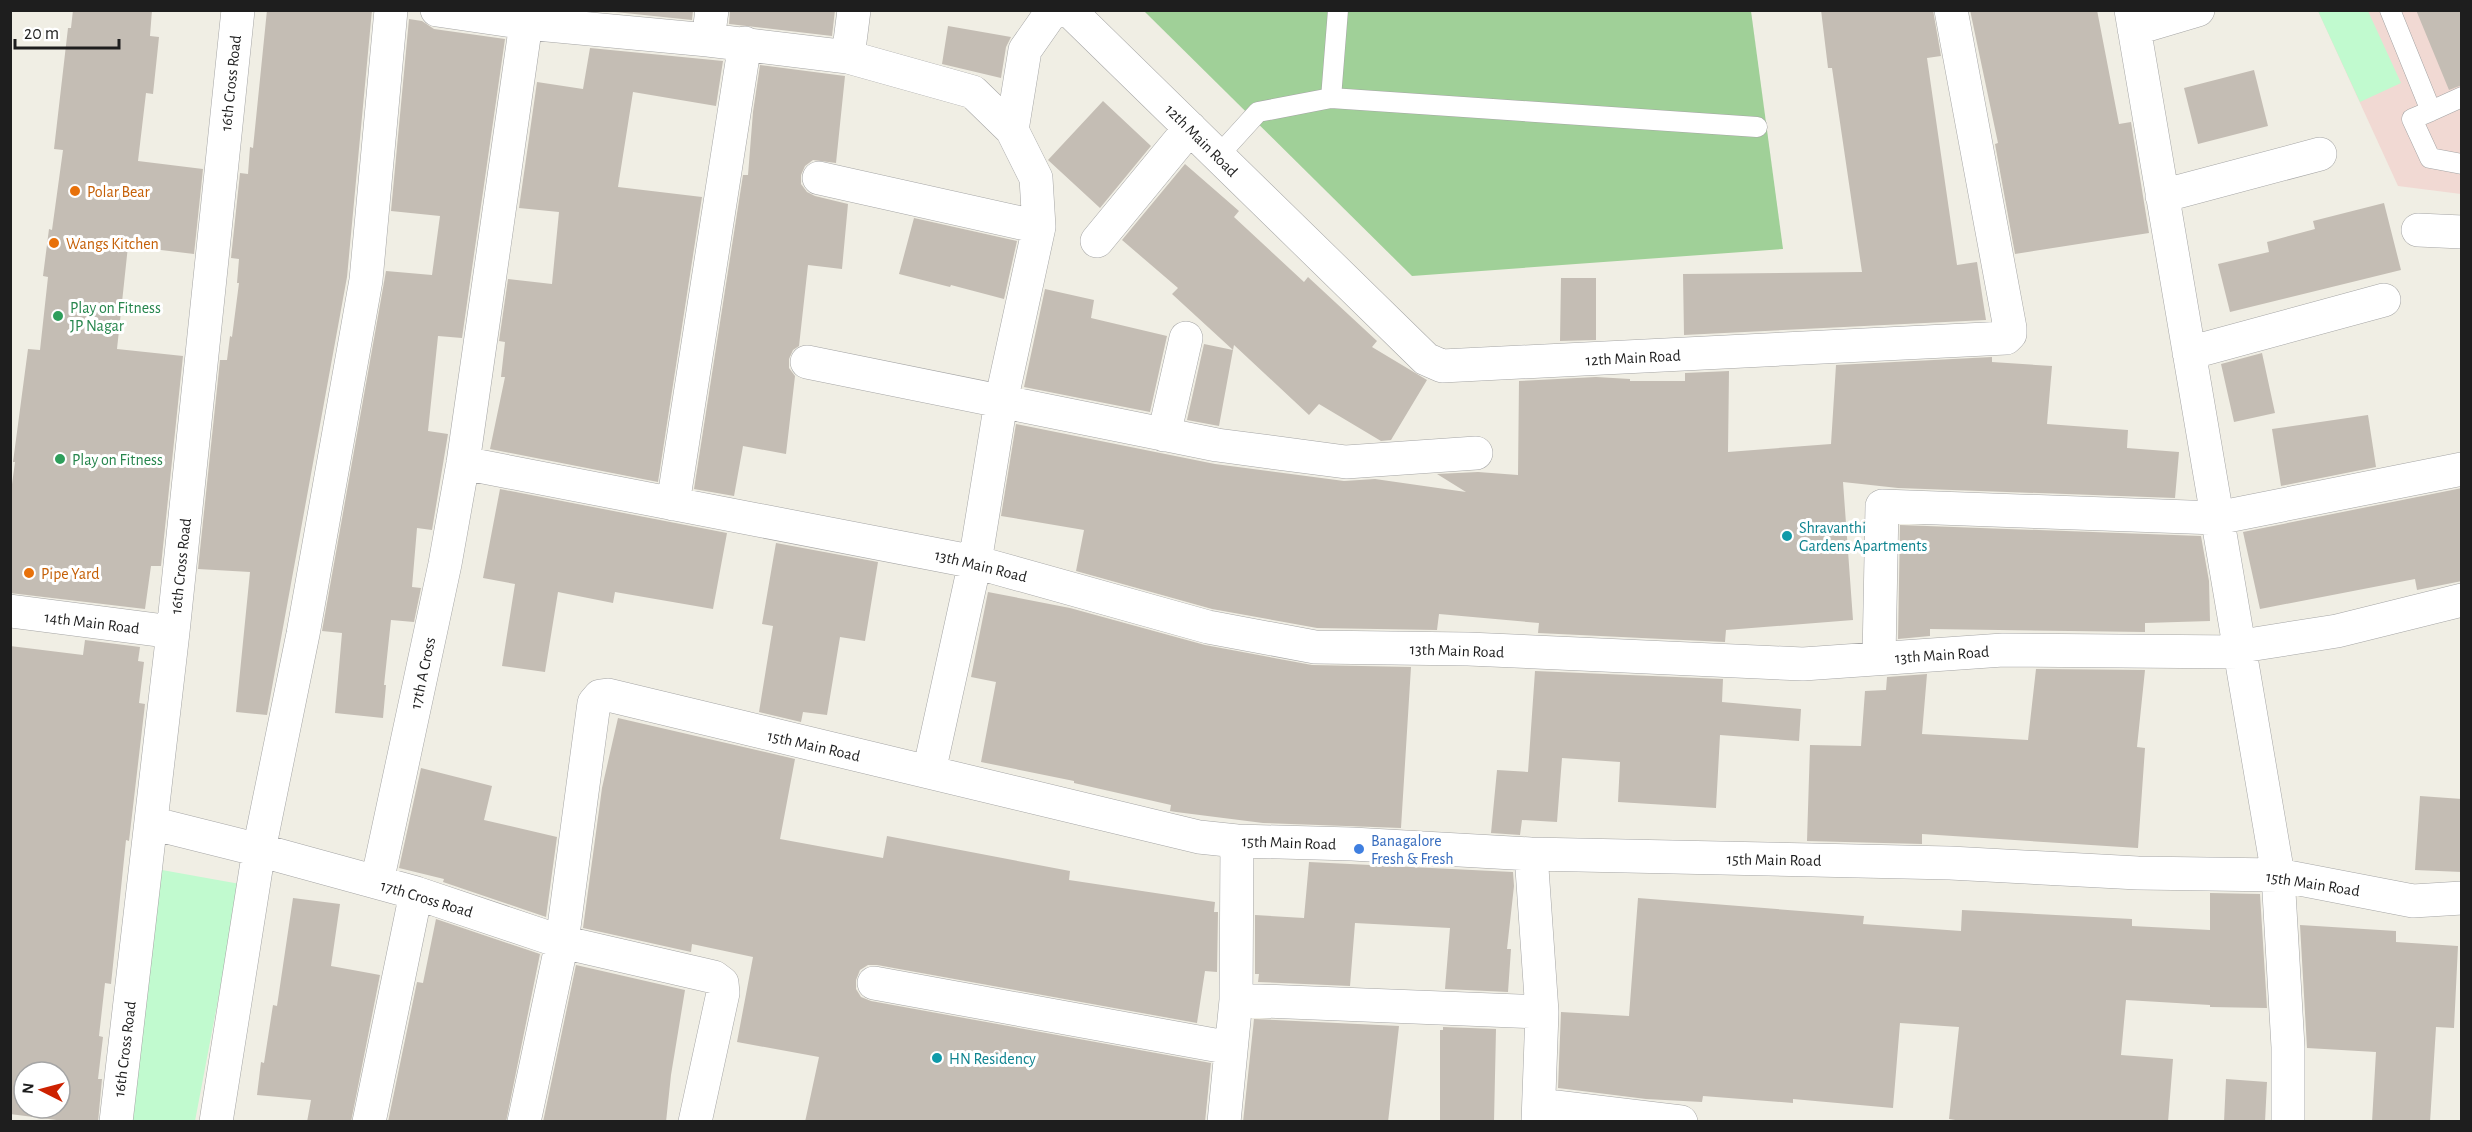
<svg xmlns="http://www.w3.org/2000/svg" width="2472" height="1132" font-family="'Alegreya Sans',sans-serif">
<rect width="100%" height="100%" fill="#f0eee4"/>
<!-- commercial -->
<path fill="#f1d9d3" d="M 2318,11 L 2461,11 L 2461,194 L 2398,186 Z"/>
<!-- forest -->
<path fill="#a0d098" d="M 1144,11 L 1751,11 L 1783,249 L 1412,276 Z"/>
<!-- park -->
<path fill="#c1facf" d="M 2318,11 L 2368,11 L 2401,83 L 2360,102 Z
M 162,870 L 240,884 L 195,1121 L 131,1122 Z"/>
<!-- building -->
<path fill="#c4bdb4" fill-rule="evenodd" d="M 73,10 L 152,10 L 150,36 L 159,37 L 153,94 L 146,93 L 138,161 L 203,169 L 194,254 L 128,246 L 117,349 L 183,356 L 161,566 L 151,566 L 145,609 L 10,593 L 10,499 L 15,462 L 13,462 L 28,349 L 40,350 L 48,277 L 43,276 L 49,229 L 52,230 L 63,150 L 54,149 L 68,28 L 71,28 Z
M 267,10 L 372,10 L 347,277 L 267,715 L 236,712 L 250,572 L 198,569 L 220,360 L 227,360 L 230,336 L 232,337 L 239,283 L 237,283 L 239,259 L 231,258 L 240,173 L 248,174 L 250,147 L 253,148 Z
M 596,10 L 693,10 L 692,20 Z
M 730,10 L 835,10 L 832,36 L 729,24 Z
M 1821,10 L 1933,10 L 1941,56 L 1927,58 L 1957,265 L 1977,262 L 1986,320 L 1684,335 L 1683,274 L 1862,272 L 1832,68 L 1828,68 Z
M 1970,10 L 2097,10 L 2119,124 L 2131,122 L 2149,233 L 2015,254 L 1995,144 L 1998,143 Z
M 2416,10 L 2462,10 L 2462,85 L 2449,90 Z
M 409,19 L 422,21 L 434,29 L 505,39 L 462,338 L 438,336 L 428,431 L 448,434 L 432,530 L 417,528 L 412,587 L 421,588 L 414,622 L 391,620 L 384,685 L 386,685 L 383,718 L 335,713 L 342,633 L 322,631 L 386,271 L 432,275 L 440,216 L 391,211 Z
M 948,26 L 1011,37 L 1006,47 L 1001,78 L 942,64 Z
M 590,48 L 723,61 L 716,106 L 633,92 L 618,187 L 702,197 L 658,482 L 490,449 L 505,377 L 501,377 L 505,342 L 499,341 L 508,279 L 552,284 L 559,212 L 519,208 L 537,82 L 583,89 Z
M 760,65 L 845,76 L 836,163 L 813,160 L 805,166 L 801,175 L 801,184 L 807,192 L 815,196 L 848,204 L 842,269 L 808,265 L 799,346 L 793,350 L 789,359 L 789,368 L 795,376 L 786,454 L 743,446 L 734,496 L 694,489 L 743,175 L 748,175 L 753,112 Z
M 2254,70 L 2268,126 L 2198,144 L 2184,88 Z
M 1103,101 L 1151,146 L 1100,208 L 1048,160 Z
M 1185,164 L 1239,211 L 1234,217 L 1304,282 L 1308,277 L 1377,341 L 1372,347 L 1427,380 L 1391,440 L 1381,441 L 1319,404 L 1309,415 L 1234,345 L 1233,350 L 1172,294 L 1178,288 L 1122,240 Z
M 2384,203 L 2401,270 L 2230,312 L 2218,264 L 2269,252 L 2267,242 L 2315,229 L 2313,221 Z
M 914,218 L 1017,241 L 1004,299 L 951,285 L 950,287 L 899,274 Z
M 1561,278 L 1596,278 L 1596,340 L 1560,341 Z
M 1045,289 L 1094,300 L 1091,318 L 1167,336 L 1150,412 L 1024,387 Z
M 1204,344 L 1233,350 L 1219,426 L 1187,420 Z
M 2262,353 L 2275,413 L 2234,422 L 2221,364 Z
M 1992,357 L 1992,362 L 2052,366 L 2047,424 L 2128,430 L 2127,448 L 2179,452 L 2175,498 L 1898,488 L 1843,482 L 1853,620 L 1726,630 L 1725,642 L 1538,633 L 1539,623 L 1439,614 L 1437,630 L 1317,628 L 1212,609 L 1076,571 L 1084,530 L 1001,516 L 1016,424 L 1215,464 L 1344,481 L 1375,479 L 1466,492 L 1437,474 L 1478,472 L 1518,475 L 1519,381 L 1596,377 L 1630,379 L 1630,381 L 1685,381 L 1685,373 L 1729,371 L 1728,452 L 1831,444 L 1836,365 Z
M 2368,415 L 2376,467 L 2281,486 L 2272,429 Z
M 2462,488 L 2462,581 L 2417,590 L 2415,579 L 2260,609 L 2243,532 Z
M 500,489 L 727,533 L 713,609 L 615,592 L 613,603 L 558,592 L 545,672 L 502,666 L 515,584 L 483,578 Z
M 1900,525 L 2201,536 L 2209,581 L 2210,621 L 2145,623 L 2145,632 L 1930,629 L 1930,636 L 1898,639 Z
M 776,543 L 878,562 L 865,641 L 840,637 L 827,715 L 803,712 L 801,722 L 759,712 L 773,626 L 762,624 Z
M 988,592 L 1070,608 L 1205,645 L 1312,665 L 1411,667 L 1401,828 L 1263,823 L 1176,812 L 1170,811 L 1171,805 L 1074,783 L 1074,781 L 981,762 L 996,682 L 971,677 Z
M 85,640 L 140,647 L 138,661 L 144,662 L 139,703 L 145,704 L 129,841 L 126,840 L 111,984 L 105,983 L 99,1036 L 103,1037 L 98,1079 L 102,1079 L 98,1122 L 72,1122 L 10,1114 L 10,646 L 83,655 ZM 24,1072 L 60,1072 L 60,1108 L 24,1108 Z
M 2036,669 L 2145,670 L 2137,747 L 2145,748 L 2138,848 L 1922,834 L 1922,844 L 1807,841 L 1810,745 L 1861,746 L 1865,691 L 1886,690 L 1887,677 L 1927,674 L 1922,734 L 2028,740 Z
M 1535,671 L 1723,679 L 1722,702 L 1801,709 L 1799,741 L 1720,735 L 1716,808 L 1618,802 L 1620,762 L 1562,758 L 1557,822 L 1522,820 L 1520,835 L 1491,833 L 1497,770 L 1528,772 Z
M 618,718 L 795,759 L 780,839 L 883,858 L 887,836 L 1070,871 L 1069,880 L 1215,902 L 1214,912 L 1218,912 L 1217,972 L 1205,971 L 1197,1023 L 877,965 L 868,965 L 860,970 L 856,980 L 856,989 L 861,997 L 871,1001 L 1211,1063 L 1205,1122 L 805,1122 L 819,1057 L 737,1042 L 753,957 L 692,944 L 691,952 L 583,928 L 602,788 Z
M 421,768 L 492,786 L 484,820 L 557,837 L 546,917 L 443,882 L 444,879 L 399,868 Z
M 2420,796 L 2462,799 L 2462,872 L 2415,870 Z
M 1309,862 L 1513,872 L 1514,886 L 1507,949 L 1511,949 L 1508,992 L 1445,989 L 1450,928 L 1355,923 L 1350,986 L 1258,982 L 1259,974 L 1255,974 L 1255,915 L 1304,918 Z
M 2210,893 L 2260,894 L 2267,1008 L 2210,1007 L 2210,1005 L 2126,1000 L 2121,1055 L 2173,1059 L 2168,1122 L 1968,1122 L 1949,1119 L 1959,1027 L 1900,1023 L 1893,1108 L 1793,1099 L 1793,1103 L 1703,1096 L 1702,1102 L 1646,1099 L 1558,1088 L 1561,1012 L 1629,1016 L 1638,898 L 1864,916 L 1863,924 L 1961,931 L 1962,910 L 2132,919 L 2132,926 L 2210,930 Z
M 293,898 L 340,904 L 331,966 L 380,975 L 351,1122 L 307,1122 L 311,1100 L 257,1095 L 261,1062 L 264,1063 L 273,1005 L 277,1006 Z
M 436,919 L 540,954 L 506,1122 L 388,1122 L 417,982 L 423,983 Z
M 2300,925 L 2396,931 L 2396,942 L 2458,946 L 2454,1028 L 2436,1027 L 2430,1122 L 2372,1122 L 2376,1052 L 2307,1048 Z
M 576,965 L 685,990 L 671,1075 L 666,1122 L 543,1122 Z
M 1254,1019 L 1399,1026 L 1388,1122 L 1243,1122 Z
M 1443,1027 L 1496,1029 L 1494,1122 L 1440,1122 L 1440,1030 L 1443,1030 Z
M 2226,1079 L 2267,1082 L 2265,1122 L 2224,1122 Z"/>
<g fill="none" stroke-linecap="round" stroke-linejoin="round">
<!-- service casing -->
<g stroke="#a5a5a5" stroke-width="21">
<path id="service" d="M 2390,10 L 2431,111 L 2462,97
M 1331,98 L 1338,10
M 2431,111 L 2412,119 L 2430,158 L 2462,164
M 1218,156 L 1258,112 L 1331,98 L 1757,127"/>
</g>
<!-- minor casing -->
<g stroke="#a5a5a5" stroke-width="34">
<path id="minor" d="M 437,10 L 526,23 L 708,40 L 848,57 L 973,92 L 1012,130 L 1036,178 L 1039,227 L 1001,402 L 975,562 L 929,772
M 1069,10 L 1426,359 L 1442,366 L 2006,338 L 2010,334 L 2010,328 L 1951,10
M 2131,10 L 2278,875 L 2288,1047 L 2288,1122
M 2134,29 L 2198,10
M 708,40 L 712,10
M 848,57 L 854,10
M 1012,130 L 1025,50 L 1053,10
M 819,178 L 1039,227
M 2162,196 L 2320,154
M 2418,230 L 2462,232
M 1097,241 L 1190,128
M 2189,353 L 2384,300
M 807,362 L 1217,445 L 1346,462 L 1476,453
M 1164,435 L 1186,338
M 463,463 L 975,562 L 1208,627 L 1315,647 L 1468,649 L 1803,664 L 2003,650 L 2239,652 L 2242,646 L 2337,631 L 2462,600
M 673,504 L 745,43
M 10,611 L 173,632
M 1879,658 L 1882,506 L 2217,518 L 2462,469
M 151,823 L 259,850 L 303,634 L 366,280 L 391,10
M 1531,854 L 1542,1012 L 1538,1122
M 377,882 L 445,564 L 463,463 L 526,23
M 874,983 L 1231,1048
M 1236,1000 L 1542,1012
M 1539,1105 L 1681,1122
M 116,1122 L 173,632 L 238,10
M 216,1122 L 259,850 L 416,893 L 562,942 L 714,977 L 722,983 L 723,993 L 695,1122
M 369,1122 L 416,893
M 524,1122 L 562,942 L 594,703 L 600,696 L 608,695 L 1199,837 L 1237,841 L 1352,844 L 1531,854 L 1950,863 L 2138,873 L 2278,875 L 2413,901 L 2462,898
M 1224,1122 L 1236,1000 L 1237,841"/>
</g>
<!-- service -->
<use href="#service" stroke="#fff" stroke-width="20"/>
<!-- minor -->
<use href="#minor" stroke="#fff" stroke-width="33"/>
</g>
<!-- markers -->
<g fill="#e8710a" stroke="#fff" stroke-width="2">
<circle cx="75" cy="191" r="6"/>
<circle cx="54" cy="243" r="6"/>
<circle cx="29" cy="573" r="6"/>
</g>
<g fill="#2e9e5b" stroke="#fff" stroke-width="2">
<circle cx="58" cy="316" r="6"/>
<circle cx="60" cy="459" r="6"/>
</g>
<g fill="#0f9aa8" stroke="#fff" stroke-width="2">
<circle cx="1787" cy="536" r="6"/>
<circle cx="937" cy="1058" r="6"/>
</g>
<circle fill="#3f7fe0" stroke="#fff" stroke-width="2" cx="1359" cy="849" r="6"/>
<g text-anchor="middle" stroke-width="6" stroke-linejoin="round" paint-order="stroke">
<!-- street labels -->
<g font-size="16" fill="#1e1e1e" stroke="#fff">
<text transform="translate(230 83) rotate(-84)" y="6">16th Cross Road</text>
<text transform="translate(1202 140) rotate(45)" y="6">12th Main Road</text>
<text transform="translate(1633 357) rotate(-3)" y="6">12th Main Road</text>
<text transform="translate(981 565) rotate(14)" y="6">13th Main Road</text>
<text transform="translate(180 566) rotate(-84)" y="6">16th Cross Road</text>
<text transform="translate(92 622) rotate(7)" y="6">14th Main Road</text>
<text transform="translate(1457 650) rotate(2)" y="6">13th Main Road</text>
<text transform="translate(1942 654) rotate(-4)" y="6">13th Main Road</text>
<text transform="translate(422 673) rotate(-78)" y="6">17th A Cross</text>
<text transform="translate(814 745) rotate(13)" y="6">15th Main Road</text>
<text transform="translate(1289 842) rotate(2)" y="6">15th Main Road</text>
<text transform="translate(1774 859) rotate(1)" y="6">15th Main Road</text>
<text transform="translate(2313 883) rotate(9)" y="6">15th Main Road</text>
<text transform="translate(427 898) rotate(17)" y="6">17th Cross Road</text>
<text transform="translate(124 1049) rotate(-83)" y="6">16th Cross Road</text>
</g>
<!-- food labels -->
<g font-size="16" fill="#c56008" stroke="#fff" text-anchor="start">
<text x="87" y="197">Polar Bear</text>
<text x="66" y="249">Wangs Kitchen</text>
<text x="41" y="579">Pipe Yard</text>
</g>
<!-- leisure labels -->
<g font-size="16" fill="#27864d" stroke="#fff" text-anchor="start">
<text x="70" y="313">Play on Fitness<tspan x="70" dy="18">JP Nagar</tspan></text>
<text x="72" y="465">Play on Fitness</text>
</g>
<!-- culture labels -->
<g font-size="16" fill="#0d838f" stroke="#fff" text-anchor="start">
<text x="1799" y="533">Shravanthi<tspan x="1799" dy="18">Gardens Apartments</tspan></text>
<text x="949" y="1064">HN Residency</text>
</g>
<!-- shop labels -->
<g font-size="16" fill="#366cbe" stroke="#fff" text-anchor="start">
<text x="1371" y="846">Banagalore<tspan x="1371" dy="18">Fresh &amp; Fresh</tspan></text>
</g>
</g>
<!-- border -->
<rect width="2472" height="1132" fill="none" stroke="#1e1e1e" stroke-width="24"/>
<!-- north arrow -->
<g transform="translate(42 1090) rotate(276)"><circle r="28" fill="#ffffff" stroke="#a5a5a5" stroke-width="1.5"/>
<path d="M0-4.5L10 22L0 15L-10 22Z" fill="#cd2100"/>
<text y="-9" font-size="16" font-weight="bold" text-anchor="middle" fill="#1e1e1e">N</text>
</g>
<!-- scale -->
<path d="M15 39v9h104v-9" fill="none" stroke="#1e1e1e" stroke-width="3"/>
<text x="24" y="39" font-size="18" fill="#1e1e1e" stroke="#ffffff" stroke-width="4.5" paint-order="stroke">20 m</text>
</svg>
